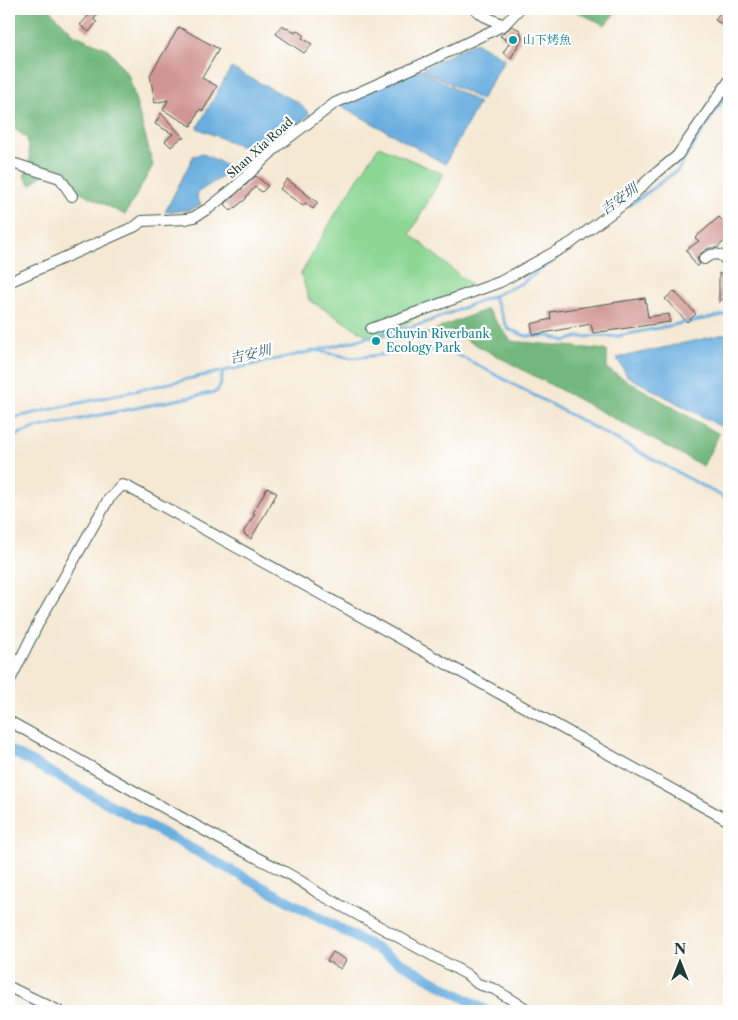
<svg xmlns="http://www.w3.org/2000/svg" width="738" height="1020" font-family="'Libre Caslon Text','Noto Serif TC',serif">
<rect width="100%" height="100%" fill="#fff"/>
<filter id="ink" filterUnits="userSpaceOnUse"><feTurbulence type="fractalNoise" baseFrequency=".02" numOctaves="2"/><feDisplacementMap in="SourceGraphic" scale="10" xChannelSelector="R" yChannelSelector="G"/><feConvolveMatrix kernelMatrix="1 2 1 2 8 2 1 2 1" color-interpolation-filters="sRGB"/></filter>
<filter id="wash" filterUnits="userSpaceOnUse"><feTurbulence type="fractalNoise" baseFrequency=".0096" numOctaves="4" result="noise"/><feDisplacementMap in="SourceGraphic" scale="20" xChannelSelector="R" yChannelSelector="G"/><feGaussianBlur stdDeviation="1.12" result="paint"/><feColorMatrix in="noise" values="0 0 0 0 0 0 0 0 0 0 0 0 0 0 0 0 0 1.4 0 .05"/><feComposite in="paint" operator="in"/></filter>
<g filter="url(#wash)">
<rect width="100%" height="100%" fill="#f5e9d4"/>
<!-- green -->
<path fill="#8dd794" stroke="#568a64" d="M 379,146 L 443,174 L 410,234 L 471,285 L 376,341 L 309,300 L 301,274 L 337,211 Z"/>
<!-- forest -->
<path fill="#72b87e" stroke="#487a59" d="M 9,9 L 51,9 L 52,12 L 75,35 L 108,49 L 129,76 L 153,165 L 125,215 L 71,187 L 54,165 L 31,185 L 24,177 L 30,159 L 27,138 L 9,125 Z
M 571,9 L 618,9 L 605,25 Z
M 487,309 L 511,341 L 607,350 L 607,369 L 719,434 L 703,466 L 450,331 L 419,336 Z"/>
<!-- water -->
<path fill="#69aedf" stroke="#44768a" d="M 475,42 L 505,59 L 481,100 L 422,69 Z
M 231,68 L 299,103 L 310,114 L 264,150 L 252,151 L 197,128 Z
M 420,69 L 479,103 L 445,164 L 338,104 Z
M 201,153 L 235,169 L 198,192 L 197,198 L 201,205 L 189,210 L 165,212 L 194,155 L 196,156 Z
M 729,333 L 729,431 L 627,376 L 617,358 Z"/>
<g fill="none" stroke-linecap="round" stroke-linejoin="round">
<!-- stream -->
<path stroke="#69aedf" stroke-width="3" d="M 630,205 L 678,170 L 729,90
M 493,296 L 508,329 L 526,336 L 549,336 L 565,341 L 578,337 L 618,336 L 729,314
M 319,351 L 352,358 L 443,348 L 470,361 L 729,500
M 9,420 L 21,416 L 318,350 L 422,324 L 493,296 L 522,283 L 566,251
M 9,441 L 19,434 L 35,428 L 216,392 L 220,386 L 223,371"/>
<!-- canal -->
<path stroke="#69aedf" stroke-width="10" d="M 9,750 L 366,943 L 487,1011"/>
</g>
<g id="blocks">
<!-- building -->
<path fill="#d19693" d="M 77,9 L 99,9 L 94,20 L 97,22 L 89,32 L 80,25 L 89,15 Z
M 722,9 L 729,12 L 729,28 L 715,20 Z
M 282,25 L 295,33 L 297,30 L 304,35 L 302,38 L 312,44 L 304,53 L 276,34 Z
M 512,26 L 520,30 L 522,38 L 511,58 L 503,53 L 510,42 L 500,36 Z
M 179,27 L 219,49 L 202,78 L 217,86 L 203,111 L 200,109 L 191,126 L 163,110 L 168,100 L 155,103 L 150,75 Z
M 161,113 L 184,138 L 181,138 L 171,147 L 165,141 L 173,134 L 155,124 Z
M 256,176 L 268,186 L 262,192 L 255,187 L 246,197 L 247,198 L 231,211 L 225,204 Z
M 287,179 L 318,203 L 313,209 L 305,203 L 303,206 L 280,189 Z
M 719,217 L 729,228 L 729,237 L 717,248 L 709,248 L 700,254 L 697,259 L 700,264 L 697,267 L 686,250 L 699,241 L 695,238 Z
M 719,273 L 729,281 L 729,291 L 719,303 Z
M 674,291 L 696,314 L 687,322 L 665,299 Z
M 645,298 L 648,317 L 669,314 L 670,322 L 593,333 L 591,324 L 533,335 L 531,324 L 551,319 L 550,312 Z
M 267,488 L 277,493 L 251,539 L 244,534 L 244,531 L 255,514 L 253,513 Z
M 333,952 L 346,960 L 341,969 L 327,961 Z"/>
</g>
</g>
<g filter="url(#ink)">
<use href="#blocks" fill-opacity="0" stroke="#3f574c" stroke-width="1"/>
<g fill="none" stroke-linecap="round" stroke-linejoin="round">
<!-- minor casing -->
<g stroke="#3f574c" stroke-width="12">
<path id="minor" d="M 475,9 L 484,16 L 504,25
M 9,162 L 60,178 L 72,196
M 704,259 C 714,251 724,253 729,266
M 9,282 L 136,226 L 142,221 L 186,219 L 194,217 L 209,208 L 233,189 L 279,145 L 335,103 L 429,61 L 504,25 L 519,9
M 371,329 L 500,282 L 571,243 L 625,203 L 649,179 L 677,156 L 729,81
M 9,682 L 40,620 L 108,500 L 122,485 L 128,487 L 729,821
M 9,721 C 79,760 148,799 218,838 C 251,856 287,870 318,893 L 466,974 L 478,984 L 494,989 L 530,1011
M 9,987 L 59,1011"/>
</g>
<!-- minor -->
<use href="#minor" stroke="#fff" stroke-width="10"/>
</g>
</g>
<!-- markers -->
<g fill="#0f9aa8" stroke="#fff" stroke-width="2">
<circle cx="513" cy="40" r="5"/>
<circle cx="376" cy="341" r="5"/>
</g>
<g text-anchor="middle" stroke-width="4.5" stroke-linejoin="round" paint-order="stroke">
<!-- culture labels -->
<g font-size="12" fill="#0d838f" stroke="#fff" text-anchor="start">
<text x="523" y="44">山下烤魚</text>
<text x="386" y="338">Chuyin Riverbank<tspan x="386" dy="14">Ecology Park</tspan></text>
</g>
<!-- street labels -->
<g font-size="12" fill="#1f3d34" stroke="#fff">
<text transform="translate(260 148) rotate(-42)" y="4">Shan Xia Road</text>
</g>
<!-- water labels -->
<g font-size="14" font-style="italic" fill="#355f67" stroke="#fff">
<text transform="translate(619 199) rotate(-36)" y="5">吉安圳</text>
<text transform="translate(250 354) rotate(-13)" y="5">吉安圳</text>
</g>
</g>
<!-- margin -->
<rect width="738" height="1020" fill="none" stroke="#fff" stroke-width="30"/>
<!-- north arrow -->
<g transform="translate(680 962)" stroke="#ffffff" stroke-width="4" paint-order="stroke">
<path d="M0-4L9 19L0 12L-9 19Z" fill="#1f3d34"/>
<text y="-8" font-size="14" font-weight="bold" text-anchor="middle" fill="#1f3d34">N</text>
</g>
</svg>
